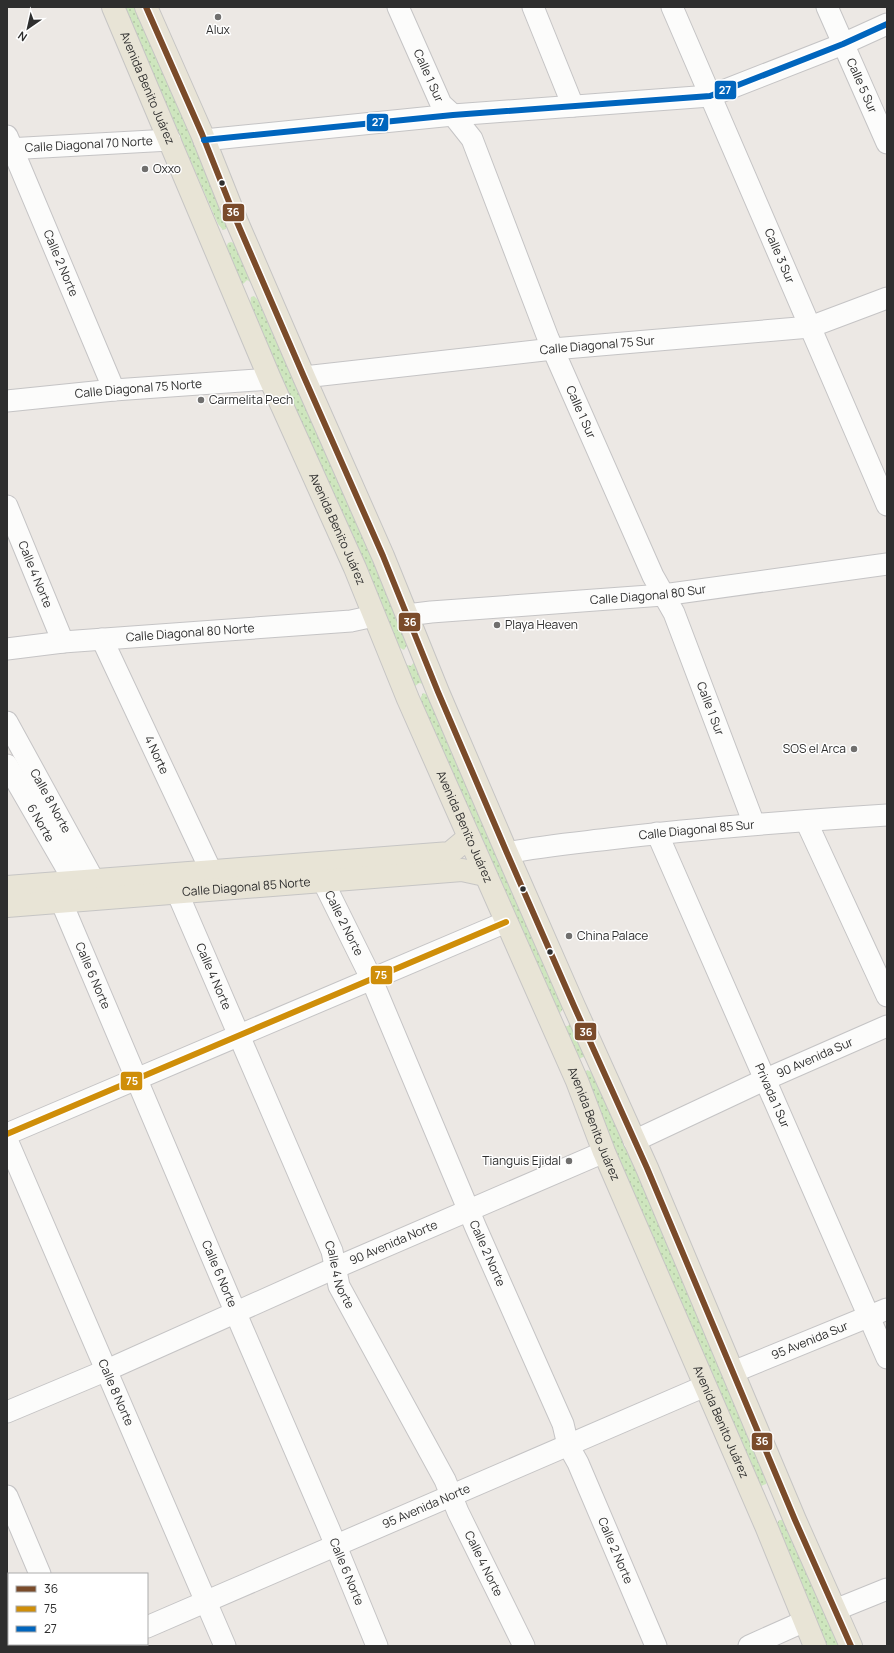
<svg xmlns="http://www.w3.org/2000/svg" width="894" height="1653" font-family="Manrope,sans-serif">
<defs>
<pattern id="grass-dots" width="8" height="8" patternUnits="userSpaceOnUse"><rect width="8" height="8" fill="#cee6be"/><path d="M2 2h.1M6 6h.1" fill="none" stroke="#b1c6a4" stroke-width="1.8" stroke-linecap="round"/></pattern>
</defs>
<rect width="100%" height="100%" fill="#ece8e4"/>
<!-- grass -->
<path fill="url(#grass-dots)" d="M 124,7 L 137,7 L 229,223 L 226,229 L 223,230 L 218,224 Z
M 231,242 L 236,244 L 251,282 L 247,280 L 242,285 L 226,248 L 228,243 Z
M 254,296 L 258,300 L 373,560 L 408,644 L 404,650 L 397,646 L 250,305 L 251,297 Z
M 415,661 L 424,684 L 419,683 L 414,687 L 404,664 L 411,666 Z
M 423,693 L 430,696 L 564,1007 L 560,1013 L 555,1010 L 420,699 Z
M 571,1021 L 588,1059 L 583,1057 L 579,1059 L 560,1027 L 568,1026 Z
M 587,1070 L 596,1074 L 768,1480 L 766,1484 L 761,1486 L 755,1482 L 583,1075 Z
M 779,1520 L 783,1520 L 789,1525 L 841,1646 L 827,1646 L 776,1526 Z"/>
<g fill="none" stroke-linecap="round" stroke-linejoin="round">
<!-- minor casing -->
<g stroke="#c5c4c5" stroke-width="23">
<g id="minor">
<path id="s1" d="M 398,7 L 441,104 L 453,115 L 472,139 L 548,338 L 653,576 L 674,613 L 754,824"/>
<path d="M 533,7 L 573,106"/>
<path id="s2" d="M 672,7 L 887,505"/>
<path id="s3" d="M 827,7 L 887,143"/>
<path id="s4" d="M 7,136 L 114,390"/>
<path d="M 204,140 L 453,115 L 710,96 L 843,44 L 887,24"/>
<path id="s5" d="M 7,149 L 170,140"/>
<path id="s6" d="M 304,377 L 553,349 L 810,327 L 887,298"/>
<path id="s7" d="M 7,401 L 114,390 L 270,379"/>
<path id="s8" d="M 7,506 L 63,642"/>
<path id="s9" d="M 407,615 L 431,612 L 663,595 L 887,564"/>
<path id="s10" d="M 102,639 L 211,871"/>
<path id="s11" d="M 7,649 L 63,642 L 351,621 L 374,616"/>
<path id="s12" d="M 7,722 L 93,879"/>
<path id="s13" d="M 7,765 L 74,881"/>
<path d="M 806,821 L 887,996"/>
<path id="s14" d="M 657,833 L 887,1358"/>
<path id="s15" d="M 507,853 C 541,846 575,843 609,839 C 702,828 794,821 887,815"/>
<path id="s16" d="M 315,865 L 371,978 L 476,1228 L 563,1424 L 568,1445 L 578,1463 L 656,1646"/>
<path id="s17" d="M 177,892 L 332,1251 L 339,1286 L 445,1480 L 458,1512 L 524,1646"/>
<path id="s18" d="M 61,901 L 243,1330 L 329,1529 L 377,1646"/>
<path d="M 7,1134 L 506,922"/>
<path id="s19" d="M 7,1140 L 225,1646"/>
<path id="s20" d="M 634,1141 L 764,1080 L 887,1026"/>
<path id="s21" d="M 733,1372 L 887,1309"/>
<path id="s22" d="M 7,1412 L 107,1370 L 335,1268 L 604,1152"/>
<path d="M 7,1496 L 40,1574"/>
<path d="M 835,1610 L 887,1589"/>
<path id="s23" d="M 147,1627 L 705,1386"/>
<path d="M 70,1644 L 71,1646"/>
<path d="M 103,1646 L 108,1644"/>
<path d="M 749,1646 L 805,1621"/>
</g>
</g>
<!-- major casing -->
<g stroke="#c6c5c4" stroke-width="24">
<g id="major">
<path id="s24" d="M 113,7 L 270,379 L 355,568 L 408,699 L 577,1081 L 604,1152 L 766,1526 L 815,1646"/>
<path d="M 146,7 L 202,134 L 237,222 L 304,377 L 383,556 L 438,692 L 507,853 L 574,1006 L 647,1168 L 795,1520 L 851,1646"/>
<path d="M 7,887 L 450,853 L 469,837"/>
<path id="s25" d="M 7,906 L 462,870 L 485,875"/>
</g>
</g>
<!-- minor -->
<use href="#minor" stroke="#fcfcfb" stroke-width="21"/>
<!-- major -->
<use href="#major" stroke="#e8e4d6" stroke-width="22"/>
<!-- bus-1 casing -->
<g stroke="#fff" stroke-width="9">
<path id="bus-1" d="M 146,7 L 202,134 L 237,222 L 304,377 L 383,556 L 438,692 L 507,853 L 574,1006 L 647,1168 L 795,1520 L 851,1646"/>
</g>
<!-- bus-2 casing -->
<g stroke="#fff" stroke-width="9">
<path id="bus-2" d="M 7,1134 L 506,922"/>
</g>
<!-- bus-3 casing -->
<g stroke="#fff" stroke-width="9">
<path id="bus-3" d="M 204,140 L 453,115 L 710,96 L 843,44 L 887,24"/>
</g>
<!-- bus-1 -->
<use href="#bus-1" stroke="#7a4b2a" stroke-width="6"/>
<!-- bus-2 -->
<use href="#bus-2" stroke="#cf8e09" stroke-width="6"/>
<!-- bus-3 -->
<use href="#bus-3" stroke="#0065bd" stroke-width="6"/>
</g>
<!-- markers -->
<g fill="#706f6e" stroke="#fff" stroke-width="1.5">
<circle cx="218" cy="17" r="4"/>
<circle cx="145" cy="169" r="4"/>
<circle cx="201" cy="400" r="4"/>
<circle cx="497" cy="625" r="4"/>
<circle cx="854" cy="749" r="4"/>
<circle cx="569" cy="936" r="4"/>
<circle cx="569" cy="1161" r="4"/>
</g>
<g fill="#2e2e2e" stroke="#fff" stroke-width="1.5">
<circle cx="222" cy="183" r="3.5"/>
<circle cx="523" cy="889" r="3.5"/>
<circle cx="550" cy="952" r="3.5"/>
</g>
<g text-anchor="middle" stroke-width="3" stroke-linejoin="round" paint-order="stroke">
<!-- poi labels -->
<g font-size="12" fill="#2e2e2e" stroke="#fff" text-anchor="start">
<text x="218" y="34" text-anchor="middle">Alux</text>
<text x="153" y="173">Oxxo</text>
<text x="209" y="404">Carmelita Pech</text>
<text x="505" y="629">Playa Heaven</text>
<text x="846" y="753" text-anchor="end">SOS el Arca</text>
<text x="577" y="940">China Palace</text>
<text x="561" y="1165" text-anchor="end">Tianguis Ejidal</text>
</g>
<!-- street labels -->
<g font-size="12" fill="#2e2e2e" stroke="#fff">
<text dy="4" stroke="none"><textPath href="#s1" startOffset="75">Calle 1 Sur</textPath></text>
<text dy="4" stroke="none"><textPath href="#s3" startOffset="86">Calle 5 Sur</textPath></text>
<text dy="4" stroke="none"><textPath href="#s24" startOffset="88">Avenida Benito Juárez</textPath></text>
<text dy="4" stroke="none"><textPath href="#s5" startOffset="82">Calle Diagonal 70 Norte</textPath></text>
<text dy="4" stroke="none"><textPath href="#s2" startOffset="271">Calle 3 Sur</textPath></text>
<text dy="4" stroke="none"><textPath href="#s4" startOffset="138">Calle 2 Norte</textPath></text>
<text dy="4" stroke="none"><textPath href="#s6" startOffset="295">Calle Diagonal 75 Sur</textPath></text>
<text dy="4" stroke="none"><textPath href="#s7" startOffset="132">Calle Diagonal 75 Norte</textPath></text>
<text dy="4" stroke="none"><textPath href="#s1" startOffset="447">Calle 1 Sur</textPath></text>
<text dy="4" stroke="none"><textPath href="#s24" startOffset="568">Avenida Benito Juárez</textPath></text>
<text dy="4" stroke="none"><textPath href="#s8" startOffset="74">Calle 4 Norte</textPath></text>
<text dy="4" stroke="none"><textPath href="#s9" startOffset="242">Calle Diagonal 80 Sur</textPath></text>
<text dy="4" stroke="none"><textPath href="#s11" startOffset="184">Calle Diagonal 80 Norte</textPath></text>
<text dy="4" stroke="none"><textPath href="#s1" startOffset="771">Calle 1 Sur</textPath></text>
<text dy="4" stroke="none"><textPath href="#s10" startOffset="128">4 Norte</textPath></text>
<text dy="4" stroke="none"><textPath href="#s12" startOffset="90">Calle 8 Norte</textPath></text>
<text dy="4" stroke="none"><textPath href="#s13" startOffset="67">6 Norte</textPath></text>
<text dy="4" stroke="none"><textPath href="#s24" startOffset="892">Avenida Benito Juárez</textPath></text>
<text dy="4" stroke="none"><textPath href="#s15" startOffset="191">Calle Diagonal 85 Sur</textPath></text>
<text dy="4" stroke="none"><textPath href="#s25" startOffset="240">Calle Diagonal 85 Norte</textPath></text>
<text dy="4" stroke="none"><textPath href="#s16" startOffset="65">Calle 2 Norte</textPath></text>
<text dy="4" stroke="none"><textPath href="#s18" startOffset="81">Calle 6 Norte</textPath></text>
<text dy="4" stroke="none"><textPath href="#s17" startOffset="92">Calle 4 Norte</textPath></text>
<text dy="4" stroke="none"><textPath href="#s20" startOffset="199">90 Avenida Sur</textPath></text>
<text dy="4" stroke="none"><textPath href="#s14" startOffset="287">Privada 1 Sur</textPath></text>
<text dy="4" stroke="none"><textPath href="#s24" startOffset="1216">Avenida Benito Juárez</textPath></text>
<text dy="4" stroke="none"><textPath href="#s22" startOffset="422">90 Avenida Norte</textPath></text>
<text dy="4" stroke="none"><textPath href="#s16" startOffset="425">Calle 2 Norte</textPath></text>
<text dy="4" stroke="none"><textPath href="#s18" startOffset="405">Calle 6 Norte</textPath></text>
<text dy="4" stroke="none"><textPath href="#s17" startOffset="416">Calle 4 Norte</textPath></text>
<text dy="4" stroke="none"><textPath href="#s21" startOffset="83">95 Avenida Sur</textPath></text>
<text dy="4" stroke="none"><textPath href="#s19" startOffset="275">Calle 8 Norte</textPath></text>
<text dy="4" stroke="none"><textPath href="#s24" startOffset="1540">Avenida Benito Juárez</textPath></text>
<text dy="4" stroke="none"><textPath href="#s23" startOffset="304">95 Avenida Norte</textPath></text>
<text dy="4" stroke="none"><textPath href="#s16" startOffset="749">Calle 2 Norte</textPath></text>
<text dy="4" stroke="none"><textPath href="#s17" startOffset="740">Calle 4 Norte</textPath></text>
<text dy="4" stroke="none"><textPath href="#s18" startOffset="729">Calle 6 Norte</textPath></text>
</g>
</g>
<g stroke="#fff" stroke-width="1.5">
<rect x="714" y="80" width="23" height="20" rx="4" fill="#0065bd"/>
<rect x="366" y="113" width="23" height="19" rx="4" fill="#0065bd"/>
<rect x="222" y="203" width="23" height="19" rx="4" fill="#7a4b2a"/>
<rect x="398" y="612" width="23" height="20" rx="4" fill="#7a4b2a"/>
<rect x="370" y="965" width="23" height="20" rx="4" fill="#cf8e09"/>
<rect x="574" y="1022" width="23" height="19" rx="4" fill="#7a4b2a"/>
<rect x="120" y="1071" width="23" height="20" rx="4" fill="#cf8e09"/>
<rect x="751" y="1432" width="22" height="19" rx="4" fill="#7a4b2a"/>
</g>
<g font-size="11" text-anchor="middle" font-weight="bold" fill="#fff">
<text x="725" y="94">27</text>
<text x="378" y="126">27</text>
<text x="233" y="216">36</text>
<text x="410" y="626">36</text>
<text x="381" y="979">75</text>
<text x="586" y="1036">36</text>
<text x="132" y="1085">75</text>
<text x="762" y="1445">36</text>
</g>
<!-- border -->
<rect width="894" height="1653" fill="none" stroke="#2e2e2e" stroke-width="16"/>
<!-- legend -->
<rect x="8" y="1573" width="140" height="72" fill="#ffffff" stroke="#ababab"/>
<rect x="16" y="1586" width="20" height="6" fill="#7a4b2a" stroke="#ababab"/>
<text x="44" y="1593" font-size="12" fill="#2e2e2e">36</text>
<rect x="16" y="1606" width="20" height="6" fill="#cf8e09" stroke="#ababab"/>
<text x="44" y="1613" font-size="12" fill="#2e2e2e">75</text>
<rect x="16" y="1626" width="20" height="6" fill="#0065bd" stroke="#ababab"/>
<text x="44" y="1633" font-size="12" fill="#2e2e2e">27</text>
<!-- north arrow -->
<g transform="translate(28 28) rotate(214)" stroke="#ffffff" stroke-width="3" paint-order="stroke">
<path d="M0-3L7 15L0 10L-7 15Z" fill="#2e2e2e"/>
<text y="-6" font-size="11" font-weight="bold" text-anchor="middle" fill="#2e2e2e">N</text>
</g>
</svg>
